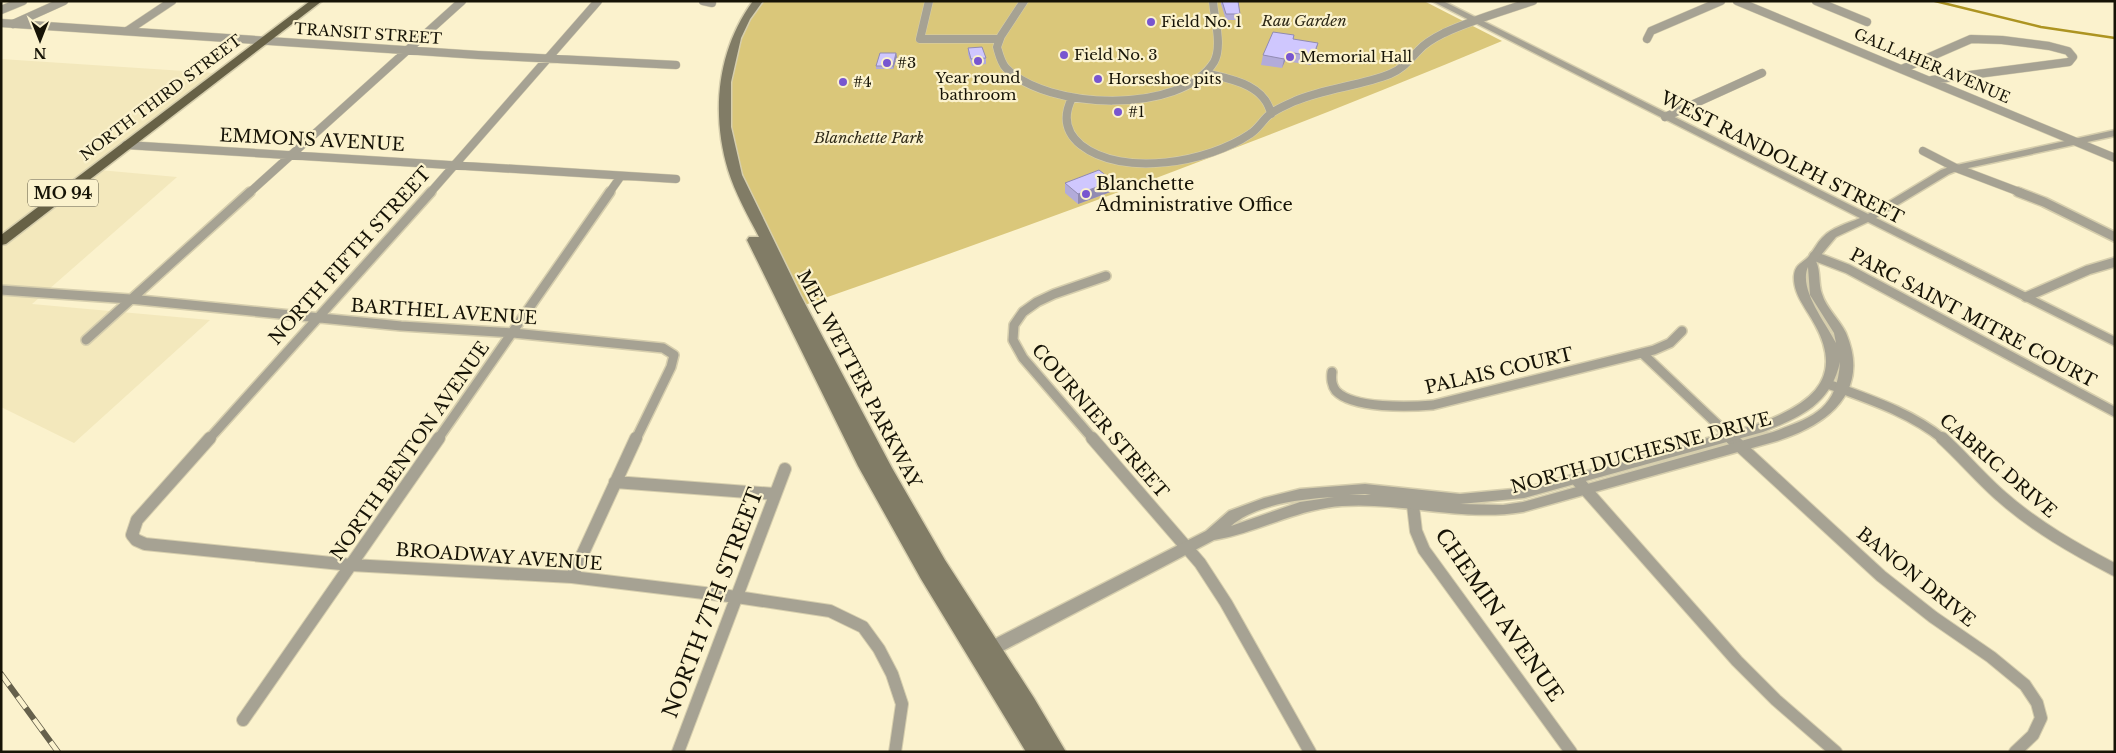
<svg xmlns="http://www.w3.org/2000/svg" width="2116" height="753" font-family="'Libre Baskerville',serif">
<rect width="100%" height="100%" fill="#fbf2cd"/>
<!-- built -->
<path fill="#f3e8bc" d="M 1,59 L 215,73 L 88,169 L 177,177 L 32,304 L 210,320 L 74,443 L 1,407 Z"/>
<!-- green -->
<path fill="#dac77a" d="M 758,1 L 1424,1 L 1502,41 C 1271,138 1036,224 799,307 L 734,171 L 724,117 L 729,62 Z"/>
<g fill="none" stroke-linecap="round" stroke-linejoin="round">
<!-- stream -->
<path stroke="#ad9421" stroke-width="2.5" d="M 1935,1 L 2041,27 L 2115,38"/>
<!-- minor-far2 casing -->
<g stroke="#d6cead" stroke-width="9">
<path id="minor-far2" d="M 703,1 L 712,3
M 929,1 L 920,39 L 999,39
M 1024,1 L 1001,36 L 997,47 C 999,54 1001,63 1006,68 C 1046,110 1181,115 1214,62 C 1223,45 1214,19 1213,1
M 1737,1 L 2115,158
M 1816,1 L 1867,22
M 1,10 L 23,1
M 1,23 L 478,55 L 676,65
M 13,24 L 64,1
M 127,31 L 172,1
M 1647,39 L 1651,31 L 1721,1
M 1902,69 L 1971,39 L 2002,40 L 2049,46 L 2068,51 L 2073,57 L 2069,62 L 1932,80
M 1205,73 C 1230,79 1265,84 1271,114
M 1072,98 C 1063,116 1065,132 1081,145 C 1123,178 1209,162 1250,134 C 1258,129 1262,121 1269,115 C 1276,109 1287,105 1295,101 C 1326,88 1360,86 1390,74 C 1403,69 1409,60 1419,50 C 1425,43 1436,37 1444,33 C 1472,20 1504,11 1533,1
M 1665,117 L 1762,73
M 126,145 L 676,179
M 1923,151 L 1956,168 L 2022,193
M 249,193 L 462,1
M 430,193 L 598,1
M 609,193 L 621,176"/>
</g>
<!-- minor-far1 casing -->
<g stroke="#d6cead" stroke-width="12">
<path id="minor-far1" d="M 2018,192 L 2044,202 L 2115,237
M 1814,256 L 1848,269 L 2115,412
M 1,290 L 130,299 L 401,326 L 513,333 L 663,348 L 674,355 L 671,367 L 636,439
M 2026,297 L 2088,270 L 2115,262
M 86,340 L 250,192
M 1642,353 L 1733,439
M 1332,372 C 1331,378 1332,386 1336,391 C 1353,409 1410,407 1433,405 L 1654,350 L 1670,343 L 1682,331
M 1828,384 C 1868,399 1910,412 1943,439
M 209,439 L 431,192
M 438,439 L 610,192
M 1093,439 L 1023,358 L 1013,340 L 1014,325 L 1023,312 L 1037,302 L 1054,294 L 1106,276"/>
</g>
<!-- minor casing -->
<g stroke="#d6cead" stroke-width="14">
<path id="minor" d="M 210,438 L 137,520 L 132,535 L 136,540 L 145,544 L 351,565 L 572,577 L 737,597 L 830,611 L 863,627 L 879,649 L 892,674 L 902,704 L 895,752
M 1092,438 L 1200,563 L 1226,603 L 1310,752
M 1731,438 L 1881,576 L 1933,617 L 1991,657 L 2025,685 L 2037,703 L 2041,718 L 2033,735 L 2015,752
M 1942,438 C 1963,457 1981,479 2002,497 C 2036,527 2075,549 2115,570
M 1577,480 L 1737,661 L 1776,700 L 1836,752
M 615,482 L 775,494
M 1412,497 L 1416,531 L 1424,550 L 1571,752
M 572,577 L 636,438
M 243,720 L 439,438
M 678,752 L 785,469"/>
</g>
<!-- tertiary casing -->
<g stroke="#d6cead" stroke-width="3">
<path id="tertiary" d="M 1432,1 L 1443,1 L 1868,214 L 1941,170 L 1952,166 L 2115,130 L 2115,136 L 1959,170 L 1949,174 L 1876,218 L 2115,337 L 2115,346 L 1868,222 L 1836,237 L 1816,261 C 1821,272 1818,283 1822,294 C 1826,308 1840,320 1846,333 C 1871,392 1828,425 1777,441 L 1523,512 C 1462,522 1403,502 1342,506 C 1296,509 1258,533 1214,540 L 991,657 L 985,659 L 979,657 L 977,652 L 979,647 L 1206,531 L 1229,511 L 1264,498 L 1300,489 L 1365,484 L 1460,494 L 1524,488 L 1755,425 C 1804,407 1847,383 1815,325 C 1807,309 1793,295 1794,276 C 1795,264 1802,264 1809,256 C 1814,250 1817,243 1822,238 C 1832,227 1847,224 1860,218 ZM 1808,267 L 1810,295 L 1834,333 L 1836,343 C 1826,323 1798,289 1808,267 ZM 1840,362 C 1837,410 1813,417 1773,432 L 1523,502 L 1503,505 L 1460,504 L 1524,498 L 1763,432 C 1799,418 1831,404 1840,362 ZM 1365,494 L 1371,495 L 1349,495 ZM 1334,497 L 1300,502 L 1231,526 C 1256,504 1301,499 1334,497 Z"/>
</g>
<!-- secondary casing -->
<g stroke="#d6cead" stroke-width="3">
<path id="secondary" d="M 753,1 L 763,1 L 750,19 L 741,38 L 731,82 L 731,127 L 742,175 L 801,296 L 892,468 L 945,560 L 1034,698 L 1066,752 L 1026,752 L 921,579 L 858,466 L 747,240 L 749,237 L 759,237 C 748,216 735,193 728,170 C 711,113 717,50 753,1 Z"/>
</g>
<!-- primary casing -->
<g stroke="#d6cead" stroke-width="3">
<path id="primary" d="M 310,1 L 322,1 L 6,244 L 1,245 L 1,235 Z"/>
</g>
<!-- minor-far2 -->
<use href="#minor-far2" stroke="#a6a293" stroke-width="8"/>
<!-- minor-far1 -->
<use href="#minor-far1" stroke="#a6a293" stroke-width="9"/>
<!-- minor -->
<use href="#minor" stroke="#a6a293" stroke-width="12"/>
<!-- tertiary -->
<use href="#tertiary" fill="#a6a293" fill-rule="evenodd"/>
<!-- secondary -->
<use href="#secondary" fill="#817c66" fill-rule="evenodd"/>
<!-- primary -->
<use href="#primary" fill="#676146" fill-rule="evenodd"/>
<!-- rail casing -->
<g stroke="#66614c" stroke-width="6">
<path id="rail" d="M 1,674 L 58,752"/>
</g>
<!-- rail -->
<use href="#rail" stroke="#fbf2cd" stroke-width="4.5" stroke-dasharray="14" stroke-linecap="butt"/>
</g>
<!-- wall -->
<path fill="#b2abda" d="M 1221,1 L 1238,1 L 1240,14 L 1240,20 L 1226,20 L 1221,4 Z
M 1294,35 L 1294,40 L 1316,52 L 1311,65 L 1285,61 L 1282,68 L 1261,65 L 1263,55 Z
M 968,48 L 986,58 L 986,64 L 972,66 L 968,54 Z
M 896,53 L 897,57 L 893,69 L 876,69 L 876,66 Z
M 1113,181 L 1113,191 L 1078,204 L 1065,193 L 1065,183 Z"/>
<!-- shaded-wall -->
<path fill="#918bb2" d="M 1318,43 L 1316,52 L 1311,65 L 1313,56 Z
M 1287,52 L 1285,61 L 1282,68 L 1284,59 Z
M 896,53 L 897,57 L 893,69 L 893,66 Z
M 1113,181 L 1113,191 L 1078,204 L 1078,194 Z"/>
<!-- building -->
<path fill="#cfc7fe" stroke="#918bb2" d="M 1222,1 L 1238,1 L 1240,14 L 1226,14 Z
M 1273,32 L 1294,35 L 1293,39 L 1318,43 L 1313,56 L 1287,52 L 1284,59 L 1263,55 Z
M 982,47 L 986,58 L 971,59 L 968,48 Z
M 880,53 L 896,53 L 893,66 L 876,66 Z
M 1099,170 L 1113,181 L 1078,194 L 1065,183 Z"/>
<!-- markers -->
<g fill="#7856d0" stroke="#fbf2cd" stroke-width="2">
<circle cx="1151" cy="22" r="5"/>
<circle cx="1064" cy="55" r="5"/>
<circle cx="1290" cy="57" r="5"/>
<circle cx="978" cy="61" r="5"/>
<circle cx="887" cy="63" r="5"/>
<circle cx="1098" cy="79" r="5"/>
<circle cx="843" cy="82" r="5"/>
<circle cx="1118" cy="112" r="5"/>
<circle cx="1086" cy="194" r="5"/>
</g>
<g text-anchor="middle" stroke-width="4.5" stroke-linejoin="round" paint-order="stroke">
<!-- far-park labels -->
<g font-size="15" font-style="italic" fill="#2f2a18" stroke="#fbf2cd">
<text x="1304" y="26">Rau Garden</text>
<text x="869" y="143">Blanchette Park</text>
</g>
<!-- far-poi labels -->
<g font-size="15" fill="#161306" stroke="#fbf2cd" text-anchor="start">
<text x="1161" y="27">Field No. 1</text>
<text x="1074" y="60">Field No. 3</text>
<text x="1300" y="62">Memorial Hall</text>
<text x="897" y="68">#3</text>
<text x="978" y="83" text-anchor="middle">Year round<tspan x="978" dy="17">bathroom</tspan></text>
<text x="1108" y="84">Horseshoe pits</text>
<text x="853" y="87">#4</text>
<text x="1128" y="117">#1</text>
</g>
<!-- far-street labels -->
<g font-size="15" fill="#161306" stroke="#fbf2cd">
<text transform="translate(368 34) rotate(4)" y="5">TRANSIT STREET</text>
<text transform="translate(1932 66) rotate(23)" y="5">GALLAHER AVENUE</text>
<text transform="translate(161 98) rotate(-37)" y="5">NORTH THIRD STREET</text>
</g>
<!-- shield labels -->
<rect fill="#fbf2cd" stroke="#5b5642" stroke-width="1" x="28" y="179.5" width="70" height="27" rx="4"/>
<g font-size="16" font-weight="bold" fill="#161306">
<text x="63" y="199">MO 94</text>
</g>
<!-- street labels -->
<g font-size="18" fill="#161306" stroke="#fbf2cd">
<text transform="translate(312 140) rotate(3)" y="6">EMMONS AVENUE</text>
<text transform="translate(1782 158) rotate(27)" y="6">WEST RANDOLPH STREET</text>
<text transform="translate(350 256) rotate(-48)" y="6">NORTH FIFTH STREET</text>
<text transform="translate(444 312) rotate(4)" y="6">BARTHEL AVENUE</text>
<text transform="translate(1973 318) rotate(28)" y="6">PARC SAINT MITRE COURT</text>
<text transform="translate(1499 371) rotate(-13)" y="6">PALAIS COURT</text>
<text transform="translate(859 379) rotate(62)" y="6">MEL WETTER PARKWAY</text>
<text transform="translate(1100 421) rotate(49)" y="6">COURNIER STREET</text>
<text transform="translate(410 451) rotate(-55)" y="6">NORTH BENTON AVENUE</text>
<text transform="translate(1641 453) rotate(-15)" y="6">NORTH DUCHESNE DRIVE</text>
<text transform="translate(1998 466) rotate(41)" y="6">CABRIC DRIVE</text>
<text transform="translate(499 557) rotate(4)" y="6">BROADWAY AVENUE</text>
<text transform="translate(1916 577) rotate(39)" y="6">BANON DRIVE</text>
</g>
<!-- poi labels -->
<g font-size="18" fill="#161306" stroke="#fbf2cd" text-anchor="start">
<text x="1096" y="190">Blanchette<tspan x="1096" dy="21">Administrative Office</tspan></text>
</g>
<!-- near-street labels -->
<g font-size="21" fill="#161306" stroke="#fbf2cd">
<text transform="translate(713 603) rotate(-69)" y="7">NORTH 7TH STREET</text>
<text transform="translate(1499 615) rotate(55)" y="7">CHEMIN AVENUE</text>
</g>
</g>
<!-- border -->
<rect width="2116" height="753" fill="none" stroke="#161306" stroke-width="5"/>
<!-- north arrow -->
<g transform="translate(40 40) rotate(180)" stroke="#fbf2cd" stroke-width="4" paint-order="stroke">
<path d="M0-4L9 19L0 12L-9 19Z" fill="#161306"/>
<text y="-8" font-size="14" font-weight="bold" text-anchor="middle" fill="#161306">N</text>
</g>
</svg>
